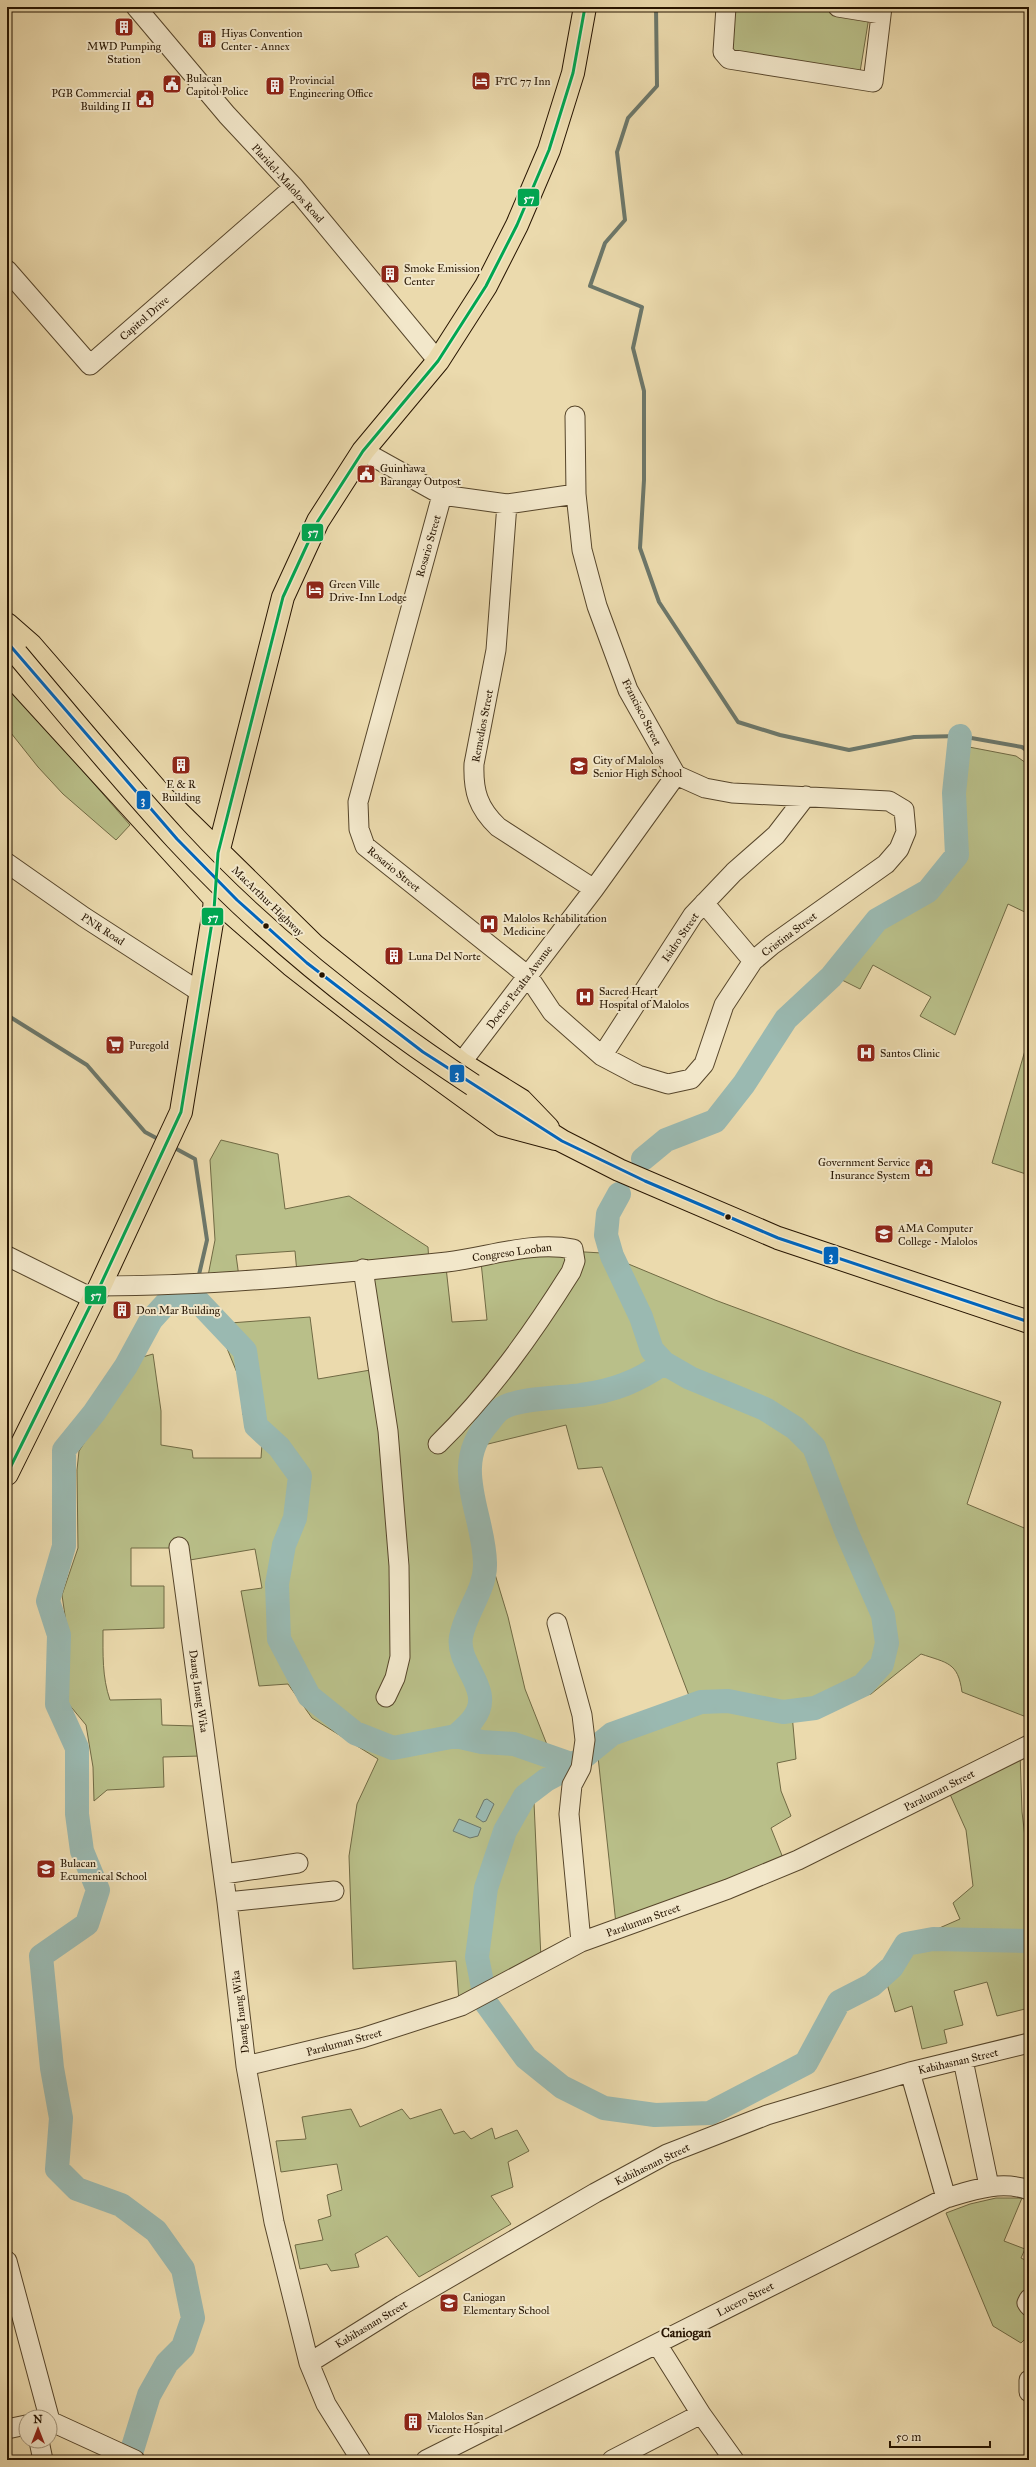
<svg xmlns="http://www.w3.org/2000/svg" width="1036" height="2467" font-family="'IM FELL Great Primer',serif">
<rect width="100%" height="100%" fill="#ebdaad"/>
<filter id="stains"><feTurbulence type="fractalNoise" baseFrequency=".005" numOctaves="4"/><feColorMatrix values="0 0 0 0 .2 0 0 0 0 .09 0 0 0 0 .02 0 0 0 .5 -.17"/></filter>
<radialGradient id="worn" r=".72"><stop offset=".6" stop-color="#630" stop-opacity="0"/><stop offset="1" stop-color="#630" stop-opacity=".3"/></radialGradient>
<!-- green -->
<path fill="#b9bf89" stroke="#706a44" d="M 735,7 L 808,7 L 869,17 L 860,72 L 728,51 Z
M 7,684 L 130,825 L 116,840 L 63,794 L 38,767 L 7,728 Z
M 969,747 L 1016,756 L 1029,765 L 1029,914 L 1008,904 L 955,1035 L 920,1016 L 931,997 L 873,965 L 860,989 L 838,978 L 881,924 L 931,894 L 962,857 L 960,793 Z
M 1029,1037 L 1029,1175 L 992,1163 Z
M 221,1140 L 278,1154 L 285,1209 L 349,1196 L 428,1247 L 429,1264 L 297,1273 L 295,1251 L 236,1255 L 239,1277 L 208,1276 L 215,1240 L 210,1160 Z
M 568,1251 L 602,1253 L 715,1300 L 855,1352 L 1001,1402 L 967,1504 L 1029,1530 L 1029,1718 L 962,1692 C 958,1662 947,1663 921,1654 L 871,1694 L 792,1714 L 796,1759 L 777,1763 L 781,1791 L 791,1816 L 771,1828 L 785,1863 L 616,1924 L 596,1738 L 691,1701 L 602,1467 L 578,1469 L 566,1425 L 484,1445 L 477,1463 L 477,1490 L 491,1561 L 508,1617 L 525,1689 L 557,1770 L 533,1780 L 541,1959 L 459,2002 L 456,1961 L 353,1969 L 349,1856 L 357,1804 L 378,1759 L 312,1718 L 288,1684 L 259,1686 L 241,1591 L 262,1588 L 255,1549 L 184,1561 L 182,1548 L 131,1548 L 131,1586 L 164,1586 L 164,1628 L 103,1630 C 103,1654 102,1677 110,1700 L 161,1699 L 162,1725 L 195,1726 L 201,1756 L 163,1757 L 164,1787 L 107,1790 L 94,1801 L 93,1767 L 86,1725 L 67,1702 L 68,1636 L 62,1595 L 78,1548 L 77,1470 L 79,1451 L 139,1358 L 153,1354 L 161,1411 L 161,1445 L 192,1450 L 193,1458 L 261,1458 L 264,1416 L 243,1415 L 240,1380 L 217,1324 L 310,1317 L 318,1379 L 382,1368 L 369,1283 L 375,1274 L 446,1267 L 452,1322 L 487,1320 L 481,1262 Z
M 1020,1752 L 1022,1812 L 1029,1871 L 1029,2008 L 997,2016 L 987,1982 L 954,1991 L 963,2025 L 944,2030 L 947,2043 L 922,2049 L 912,2006 L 895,2012 L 885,1977 L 908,1947 L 928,1933 L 960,1919 L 953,1903 L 973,1886 L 966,1830 L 949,1792 Z
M 351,2109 L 360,2127 L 402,2109 L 410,2119 L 441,2109 L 454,2134 L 464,2131 L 471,2139 L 492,2128 L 495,2139 L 517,2130 L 529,2151 L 508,2162 L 513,2187 L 491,2196 L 511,2224 L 419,2277 L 387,2236 L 355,2254 L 359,2267 L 331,2271 L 327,2264 L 300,2269 L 295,2245 L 323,2240 L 318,2220 L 331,2216 L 327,2195 L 342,2190 L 337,2164 L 281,2172 L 276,2141 L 306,2139 L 302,2117 Z
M 996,2198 L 1022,2198 L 1004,2241 L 1025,2249 L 1021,2258 L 1029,2262 L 1029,2335 L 1021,2343 L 993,2326 L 946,2213 L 970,2204 Z"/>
<!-- water -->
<path fill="#9ab9b1" stroke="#6c776a" d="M 487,1799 L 494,1804 L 486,1821 L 483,1822 L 476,1817 L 484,1800 Z
M 459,1819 L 481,1828 L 478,1836 L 470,1838 L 453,1831 Z"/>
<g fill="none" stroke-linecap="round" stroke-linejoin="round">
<!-- stream -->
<path stroke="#6c776a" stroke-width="4" d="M 656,7 L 657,86 L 628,118 L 617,152 L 625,220 L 605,243 L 590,286 L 642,307 L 633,348 L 644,391 L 644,480 L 640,548 L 659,602 L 738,722 L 780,735 L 849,750 L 914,737 L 960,736 L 1022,747 L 1029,752
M 7,1015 L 87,1065 L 145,1132 L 160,1140
M 171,1146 L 195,1159 L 207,1240 L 198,1279
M 194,1297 L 196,1288"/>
<!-- river -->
<path stroke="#9ab9b1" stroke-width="24" d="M 643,1159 L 666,1140 L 715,1121 L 744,1084 L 786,1019 L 831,977 L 877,920 L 928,891 L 957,855 L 954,793 L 960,736
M 456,1736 C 462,1730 469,1725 473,1719 C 496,1690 456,1666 461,1637 C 465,1612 486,1590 485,1563 C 484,1513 449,1466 489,1422 C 492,1418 496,1412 501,1409 C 516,1398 561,1398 581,1395 C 614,1391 638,1381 664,1363
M 574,1765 L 612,1734 L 701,1702 L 728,1701 L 783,1712 L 815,1708 L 863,1685 L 882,1664 L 887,1643 L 883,1615 L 847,1533 L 814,1447 L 795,1428 L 765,1409 L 690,1378 L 664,1363 L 652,1350 L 641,1317 L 612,1256 L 606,1235 L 608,1214 L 619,1194
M 129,2460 L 149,2395 L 167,2363 L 183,2347 L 193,2318 L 183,2269 L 156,2231 L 121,2205 L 77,2189 L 57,2169 L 61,2118 L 52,2068 L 41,1956 L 87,1924 L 98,1890 L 82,1851 L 77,1814 L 77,1748 L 57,1704 L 59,1635 L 48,1601 L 64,1546 L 64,1450 L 94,1413 L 126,1366 L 151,1320 L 171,1298 L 194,1297 L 245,1351 L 256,1426 L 279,1447 L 300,1476 L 295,1518 L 284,1545 L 277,1584 L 279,1639 L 309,1696 L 355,1733 L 393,1748 L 456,1736 L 482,1742 L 514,1744 L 574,1765 L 546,1780 L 525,1796 L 505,1831 L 486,1888 L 477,1957 L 486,2003 L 526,2058 L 562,2087 L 604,2108 L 655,2115 L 710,2113 L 806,2063 L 839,2002 L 872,1985 L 892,1967 L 906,1944 L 933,1939 L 1029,1941"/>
<!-- minor casing -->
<g stroke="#57462b" stroke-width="21">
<path id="minor" d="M 136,7 L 227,115 L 294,187 L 438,361
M 726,7 L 723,52 L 729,59 L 873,82 L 882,7
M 838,7 L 881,14
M 7,270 L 90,365 L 294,187
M 363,451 L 442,495 L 507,504 L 576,494
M 442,495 L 358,802 L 359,829 L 365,846 L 528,976 L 552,1012 L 602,1056 L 638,1075 L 668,1084 L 691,1079 L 704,1064 L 724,1005 L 753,961 L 772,945 L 886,864 L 899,849 L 906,832 L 904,810 L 889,801 L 732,793 L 705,788 L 676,775 L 628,690 L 597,606 L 582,550 L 576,494 L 575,416
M 507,504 L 496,650 L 474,764 C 473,791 478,808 498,827 L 594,889
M 7,863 L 84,917 L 200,992
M 704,903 L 753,961
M 602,1056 L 693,915 L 734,872 L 776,835 L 806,796
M 461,1063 L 594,889 L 676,775
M 7,1256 L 94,1299
M 363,1269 L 388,1431 L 399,1566 L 400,1657 L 395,1678 L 386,1697
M 100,1286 C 216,1286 332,1274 447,1262 C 489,1257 531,1241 573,1249 L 575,1261 L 571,1272 C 532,1334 490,1393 438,1444
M 179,1547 L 227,1902 L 246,2066 L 274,2222 L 309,2363 L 326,2404 L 361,2460
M 557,1623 L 582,1715 L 585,1740 L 581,1768 L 572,1785 L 569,1814 L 581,1942
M 224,1874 L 298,1863
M 227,1902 L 334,1891
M 963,2060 L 989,2186
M 246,2066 L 362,2038 L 461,2006 L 581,1942 L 728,1889 L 798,1860 L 1029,1745
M 910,2072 L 946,2198
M 7,2261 L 49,2417
M 1029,2299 L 1027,2303 L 1029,2306
M 657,2344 L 701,2414 L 734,2460
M 309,2363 L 402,2305 L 595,2193 L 667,2154 L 767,2115 L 910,2072 L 1029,2043
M 1029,2380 L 1029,2392
M 50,2421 L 135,2460
M 7,2429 L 26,2425
M 39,2441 L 43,2460
M 426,2460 L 946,2198 C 973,2190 1001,2180 1029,2190
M 612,2460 L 701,2414"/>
</g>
<!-- major casing -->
<g stroke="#261400" stroke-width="24">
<path id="major" d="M 7,624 L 31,645 L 163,797 L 314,945 L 461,1063 L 521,1100 L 548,1128
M 7,671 L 215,899 L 291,965 L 404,1053 L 503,1125 L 555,1139
M 7,1474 L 100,1286 L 181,1112 L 214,910 L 218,853 L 283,597 L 318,521 L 363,451 L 438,361 L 486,286 L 517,225 L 549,150 L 573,73 L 585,7"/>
</g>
<!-- highway casing -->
<g stroke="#261400" stroke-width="24">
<path id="highway" d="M 7,642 L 17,654
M 473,1085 L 562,1141 L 619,1170 L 778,1238 L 1029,1322"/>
</g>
<!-- minor -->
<use href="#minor" stroke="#f2e7ca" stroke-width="19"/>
<!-- major -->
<use href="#major" stroke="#ebdaad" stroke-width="22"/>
<!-- highway -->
<use href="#highway" stroke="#ebdaad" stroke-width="22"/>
<!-- highway-bridge casing -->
<g stroke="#261400" stroke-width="24" stroke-linecap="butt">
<path id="highway-bridge" d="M 17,654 C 69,716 121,779 176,839 C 263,933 366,1015 473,1085"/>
</g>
<!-- highway-bridge -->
<use href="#highway-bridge" stroke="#ebdaad" stroke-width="22"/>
<!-- bus-1 casing -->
<g stroke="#f2e7ca" stroke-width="6">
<path id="bus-1" d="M 7,642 L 177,839 L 237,900 L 307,963 L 423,1052 L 562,1141 L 645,1181 L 778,1238 L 1029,1322"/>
</g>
<!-- bus-2 casing -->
<g stroke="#f2e7ca" stroke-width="6">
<path id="bus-2" d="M 7,1474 L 100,1286 L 181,1112 L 214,910 L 218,853 L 283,597 L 318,521 L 363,451 L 438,361 L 486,286 L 517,225 L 549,150 L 573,73 L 585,7"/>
</g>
<!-- bus-1 -->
<use href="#bus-1" stroke="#0065bd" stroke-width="3"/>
<!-- bus-2 -->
<use href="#bus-2" stroke="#00a651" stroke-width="3"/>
</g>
<!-- icons -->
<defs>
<g id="building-square" transform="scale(1)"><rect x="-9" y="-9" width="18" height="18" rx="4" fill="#8f2418" stroke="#f2e7ca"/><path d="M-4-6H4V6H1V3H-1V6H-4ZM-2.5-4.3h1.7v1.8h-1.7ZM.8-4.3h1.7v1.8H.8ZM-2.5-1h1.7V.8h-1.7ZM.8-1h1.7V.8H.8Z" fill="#fff"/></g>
<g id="hotel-square" transform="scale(1)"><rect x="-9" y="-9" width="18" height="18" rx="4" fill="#8f2418" stroke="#f2e7ca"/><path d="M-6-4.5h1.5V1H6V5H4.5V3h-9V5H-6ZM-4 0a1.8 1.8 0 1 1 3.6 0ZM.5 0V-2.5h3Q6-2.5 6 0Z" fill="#fff"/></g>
<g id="civic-square" transform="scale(1)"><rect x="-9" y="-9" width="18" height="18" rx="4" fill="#8f2418" stroke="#f2e7ca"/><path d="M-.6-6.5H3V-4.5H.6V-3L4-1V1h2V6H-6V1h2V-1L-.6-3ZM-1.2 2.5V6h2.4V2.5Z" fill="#fff"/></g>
<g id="school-square" transform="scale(1)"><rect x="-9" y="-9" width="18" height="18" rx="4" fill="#8f2418" stroke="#f2e7ca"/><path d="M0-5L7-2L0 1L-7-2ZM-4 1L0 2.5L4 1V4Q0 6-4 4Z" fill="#fff"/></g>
<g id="hospital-square" transform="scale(1)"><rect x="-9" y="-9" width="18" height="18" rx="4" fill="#8f2418" stroke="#f2e7ca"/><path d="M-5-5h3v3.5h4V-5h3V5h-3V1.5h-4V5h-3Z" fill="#fff"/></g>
<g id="supermarket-square" transform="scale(1)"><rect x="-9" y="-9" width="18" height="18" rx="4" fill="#8f2418" stroke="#f2e7ca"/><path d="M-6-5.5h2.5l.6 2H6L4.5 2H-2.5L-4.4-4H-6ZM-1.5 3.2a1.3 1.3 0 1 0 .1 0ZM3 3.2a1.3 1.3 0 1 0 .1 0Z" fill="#fff"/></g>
<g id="university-square" transform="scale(1)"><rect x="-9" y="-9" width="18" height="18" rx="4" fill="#8f2418" stroke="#f2e7ca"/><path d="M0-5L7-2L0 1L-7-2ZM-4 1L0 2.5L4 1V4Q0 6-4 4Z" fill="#fff"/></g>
</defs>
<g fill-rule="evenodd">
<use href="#building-square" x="124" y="27"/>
<use href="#building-square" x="207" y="39"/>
<use href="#hotel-square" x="481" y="81"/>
<use href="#civic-square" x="172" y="84"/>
<use href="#building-square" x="275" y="86"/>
<use href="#civic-square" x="145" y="99"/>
<use href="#building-square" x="390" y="274"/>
<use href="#civic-square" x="366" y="474"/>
<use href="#hotel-square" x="315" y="590"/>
<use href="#building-square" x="181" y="765"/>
<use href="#school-square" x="579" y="766"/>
<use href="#hospital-square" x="489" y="924"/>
<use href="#building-square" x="394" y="956"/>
<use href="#hospital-square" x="585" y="997"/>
<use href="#supermarket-square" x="115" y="1045"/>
<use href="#hospital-square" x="866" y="1053"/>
<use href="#civic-square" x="924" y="1168"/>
<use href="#university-square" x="884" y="1234"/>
<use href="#building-square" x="122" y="1310"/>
<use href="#school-square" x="46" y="1869"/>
<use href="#school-square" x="449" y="2303"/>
<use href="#building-square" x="413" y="2422"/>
</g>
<!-- markers -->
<g fill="#261400" stroke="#f2e7ca" stroke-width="1.5">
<circle cx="266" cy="926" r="3.5"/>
<circle cx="322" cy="975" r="3.5"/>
<circle cx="728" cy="1217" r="3.5"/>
</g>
<g text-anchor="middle" stroke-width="4" stroke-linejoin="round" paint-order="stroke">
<!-- poi labels -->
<g font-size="11" fill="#261400" stroke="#f2e7ca" text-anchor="start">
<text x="221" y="37">Hiyas Convention<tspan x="221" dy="13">Center - Annex</tspan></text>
<text x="124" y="50" text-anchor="middle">MWD Pumping<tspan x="124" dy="13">Station</tspan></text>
<text x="186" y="82">Bulacan<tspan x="186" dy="13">Capitol Police</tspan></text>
<text x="289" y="84">Provincial<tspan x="289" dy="13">Engineering Office</tspan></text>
<text x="495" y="85">FTC 77 Inn</text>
<text x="131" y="97" text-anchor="end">PGB Commercial<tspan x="131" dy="13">Building II</tspan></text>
<text x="404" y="272">Smoke Emission<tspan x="404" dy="13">Center</tspan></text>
<text x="380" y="472">Guinhawa<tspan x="380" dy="13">Barangay Outpost</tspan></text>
<text x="329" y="588">Green Ville<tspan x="329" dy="13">Drive-Inn Lodge</tspan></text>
<text x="593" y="764">City of Malolos<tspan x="593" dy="13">Senior High School</tspan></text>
<text x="181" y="788" text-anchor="middle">E &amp; R<tspan x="181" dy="13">Building</tspan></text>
<text x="503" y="922">Malolos Rehabilitation<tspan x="503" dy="13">Medicine</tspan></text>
<text x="408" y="960">Luna Del Norte</text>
<text x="599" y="995">Sacred Heart<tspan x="599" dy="13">Hospital of Malolos</tspan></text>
<text x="129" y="1049">Puregold</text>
<text x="880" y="1057">Santos Clinic</text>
<text x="910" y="1166" text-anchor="end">Government Service<tspan x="910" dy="13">Insurance System</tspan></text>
<text x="898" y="1232">AMA Computer<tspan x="898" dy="13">College - Malolos</tspan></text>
<text x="136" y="1314">Don Mar Building</text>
<text x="60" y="1867">Bulacan<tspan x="60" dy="13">Ecumenical School</tspan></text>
<text x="463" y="2301">Caniogan<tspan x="463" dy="13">Elementary School</tspan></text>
<text x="427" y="2420">Malolos San<tspan x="427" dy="13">Vicente Hospital</tspan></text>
</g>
<!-- street labels -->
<g font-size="11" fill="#261400" stroke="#f2e7ca">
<text transform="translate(288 183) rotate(48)" y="4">Plaridel-Malolos Road</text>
<text transform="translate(144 318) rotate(-41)" y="4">Capitol Drive</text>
<text transform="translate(428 546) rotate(-74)" y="4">Rosario Street</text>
<text transform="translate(642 712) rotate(63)" y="4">Francisco Street</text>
<text transform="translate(482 726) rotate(-79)" y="4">Remedios Street</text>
<text transform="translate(394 869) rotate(39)" y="4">Rosario Street</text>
<text transform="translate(268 901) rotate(44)" y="4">MacArthur Highway</text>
<text transform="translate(103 929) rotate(33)" y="4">PNR Road</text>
<text transform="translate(789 934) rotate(-37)" y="4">Cristina Street</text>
<text transform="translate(680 937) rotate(-56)" y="4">Isidro Street</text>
<text transform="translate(519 987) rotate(-53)" y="4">Doctor Peralta Avenue</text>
<text transform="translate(512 1252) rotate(-8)" y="4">Congreso Looban</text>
<text transform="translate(199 1691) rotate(82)" y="4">Daang Inang Wika</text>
<text transform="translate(939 1790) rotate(-27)" y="4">Paraluman Street</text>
<text transform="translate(643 1920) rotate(-20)" y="4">Paraluman Street</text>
<text transform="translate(240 2012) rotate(-97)" y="4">Daang Inang Wika</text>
<text transform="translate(344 2042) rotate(-15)" y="4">Paraluman Street</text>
<text transform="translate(958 2061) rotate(-13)" y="4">Kabihasnan Street</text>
<text transform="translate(652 2164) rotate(-26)" y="4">Kabihasnan Street</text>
<text transform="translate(745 2299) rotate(-27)" y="4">Lucero Street</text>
<text transform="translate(371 2324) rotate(-31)" y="4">Kabihasnan Street</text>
</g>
<!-- quarter labels -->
<g font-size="13" font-weight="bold" fill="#261400" stroke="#f2e7ca">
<text x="686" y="2337">Caniogan</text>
</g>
</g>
<g stroke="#f2e7ca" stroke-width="1.5">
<rect x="517" y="188" width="23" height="19" rx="4" fill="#00a651"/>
<rect x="301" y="523" width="23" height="19" rx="4" fill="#00a651"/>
<rect x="136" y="790" width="15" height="20" rx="4" fill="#0065bd"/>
<rect x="201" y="907" width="23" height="19" rx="4" fill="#00a651"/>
<rect x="449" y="1064" width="16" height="19" rx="4" fill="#0065bd"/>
<rect x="823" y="1246" width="16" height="19" rx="4" fill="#0065bd"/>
<rect x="84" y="1285" width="23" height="20" rx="4" fill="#00a651"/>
</g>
<g font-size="11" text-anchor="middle" font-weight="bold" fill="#fff">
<text x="529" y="202">57</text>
<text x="313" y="536">57</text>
<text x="143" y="804">3</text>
<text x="213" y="921">57</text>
<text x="457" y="1078">3</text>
<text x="831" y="1260">3</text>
<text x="96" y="1299">57</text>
</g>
<!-- margin -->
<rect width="1036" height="2467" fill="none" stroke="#ebdaad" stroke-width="24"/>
<rect x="8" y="8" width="1020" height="2451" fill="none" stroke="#261400" stroke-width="2"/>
<rect x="12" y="12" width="1012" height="2443" fill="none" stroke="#261400"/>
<!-- north arrow -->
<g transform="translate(38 2429)"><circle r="19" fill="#f2e7ca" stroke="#a09379"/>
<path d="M0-3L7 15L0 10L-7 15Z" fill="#8f2418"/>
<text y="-6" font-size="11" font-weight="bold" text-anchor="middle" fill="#261400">N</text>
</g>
<!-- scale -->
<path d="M890 2441v6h100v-6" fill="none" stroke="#261400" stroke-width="2"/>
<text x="896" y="2441" font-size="12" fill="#261400" stroke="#f2e7ca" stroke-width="3" paint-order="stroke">50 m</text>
<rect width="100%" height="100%" filter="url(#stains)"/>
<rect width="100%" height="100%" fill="url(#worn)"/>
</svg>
